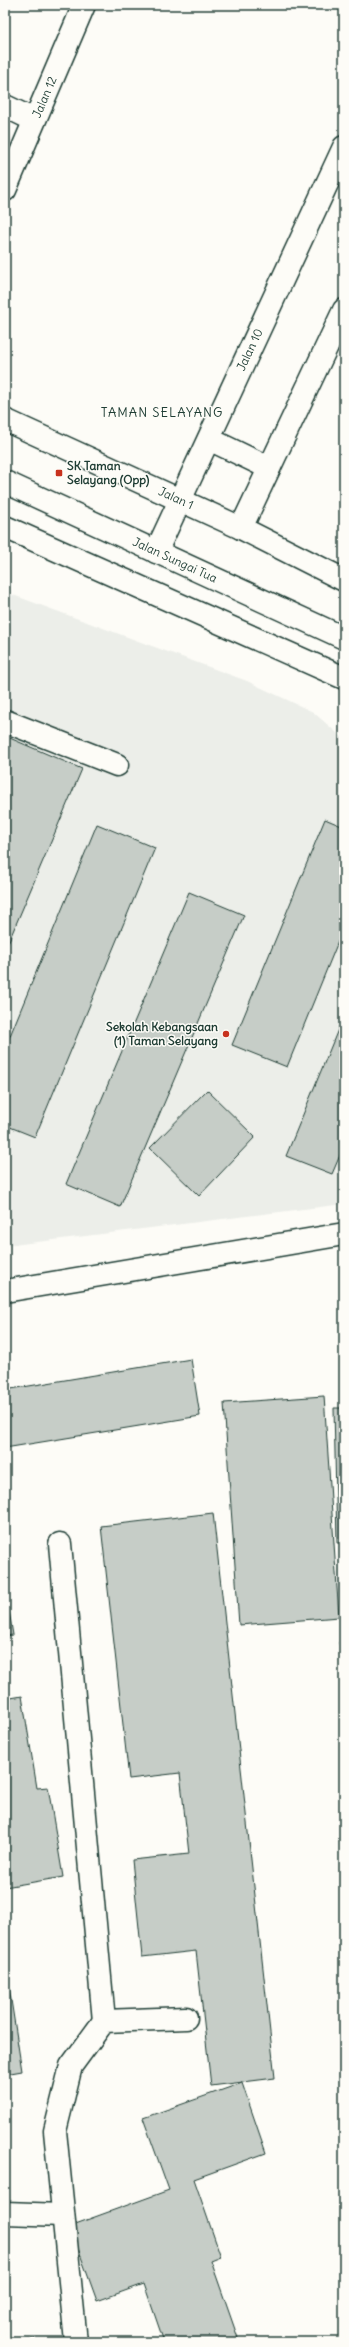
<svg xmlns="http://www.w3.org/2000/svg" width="349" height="2347" font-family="Delius,sans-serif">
<rect width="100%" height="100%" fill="#fdfcf7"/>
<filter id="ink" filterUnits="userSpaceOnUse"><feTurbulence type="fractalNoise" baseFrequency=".025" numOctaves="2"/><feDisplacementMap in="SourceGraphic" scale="8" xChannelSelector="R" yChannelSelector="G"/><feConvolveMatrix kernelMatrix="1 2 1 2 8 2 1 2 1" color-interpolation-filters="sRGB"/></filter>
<g filter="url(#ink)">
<!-- built -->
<path fill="#eceee9" d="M 5,592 L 247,681 L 313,712 L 344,739 L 344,1204 L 5,1246 Z"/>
<!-- building -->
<path fill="#c6cdc7" stroke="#1f3d34" d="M 5,736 L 82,769 L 5,950 Z
M 325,819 L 344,827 L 344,927 L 287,1067 L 232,1045 Z
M 97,824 L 155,848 L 35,1137 L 5,1125 L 5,1048 Z
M 189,892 L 244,915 L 120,1207 L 66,1184 Z
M 344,1015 L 344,1146 L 332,1174 L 286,1156 Z
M 207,1090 L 255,1137 L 199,1196 L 150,1148 Z
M 191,1359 L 200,1416 L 5,1448 L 5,1390 Z
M 324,1396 L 339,1617 L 239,1625 L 224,1403 Z
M 334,1408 L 344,1408 L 344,1543 L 337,1543 Z
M 213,1513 L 275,2078 L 211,2086 L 196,1951 L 142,1957 L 132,1860 L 189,1854 L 180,1773 L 129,1779 L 101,1526 Z
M 5,1586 L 13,1635 L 5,1636 Z
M 339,1642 L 344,1642 L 344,1678 Z
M 22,1696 L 37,1788 L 48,1787 L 63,1877 L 5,1887 L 5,1699 Z
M 5,1961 L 22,2071 L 5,2074 Z
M 242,2083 L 266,2153 L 194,2179 L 221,2257 L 211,2261 L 238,2338 L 226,2342 L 164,2342 L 144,2284 L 97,2301 L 70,2226 L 169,2190 L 143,2118 Z
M 35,2338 L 35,2342 L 5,2342 Z"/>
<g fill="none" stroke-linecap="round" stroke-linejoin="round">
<!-- minor casing -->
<g stroke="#1f3d34" stroke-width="25">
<g id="minor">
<path d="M 5,106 L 34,120"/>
<path id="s1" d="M 5,190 L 84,5"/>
<path id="s2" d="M 5,420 L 241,528 L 344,580"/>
<path d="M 209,439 L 269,468"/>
<path d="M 241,528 L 344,310"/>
<path id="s3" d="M 156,552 L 344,147"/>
<path d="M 5,721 L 117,765"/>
<path d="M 5,1291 L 344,1234"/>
<path d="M 60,1544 L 104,2021"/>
<path d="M 5,2213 L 62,2215"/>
<path d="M 76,2342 L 55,2131 L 71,2066 L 104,2021 L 186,2018"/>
</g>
</g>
<!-- major casing -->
<g stroke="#1f3d34" stroke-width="25">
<g id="major">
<path id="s4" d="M 5,482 L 344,638"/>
<path d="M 5,527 L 344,678"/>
</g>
</g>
<!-- minor -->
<use href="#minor" stroke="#fdfcf7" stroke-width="22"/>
<!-- major -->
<use href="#major" stroke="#fdfcf7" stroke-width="22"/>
</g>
</g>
<!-- markers -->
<g fill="#c8321e" stroke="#fdfcf7" stroke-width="1.5">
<rect x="55" y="469" width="8" height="8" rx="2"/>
<circle cx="226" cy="1034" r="4"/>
</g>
<g text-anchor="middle" stroke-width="3" stroke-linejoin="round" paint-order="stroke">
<!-- street labels -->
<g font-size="12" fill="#1f3d34" stroke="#fdfcf7">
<text dy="4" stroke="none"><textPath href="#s1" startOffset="101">Jalan 12</textPath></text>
<text dy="4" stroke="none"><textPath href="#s3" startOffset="223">Jalan 10</textPath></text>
<text dy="4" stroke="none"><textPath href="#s2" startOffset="188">Jalan 1</textPath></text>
<text dy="4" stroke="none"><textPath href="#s4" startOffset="187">Jalan Sungai Tua</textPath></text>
</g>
<!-- poi labels -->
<g font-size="12" font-weight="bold" fill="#1f3d34" stroke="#fdfcf7" text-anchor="start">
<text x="67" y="470">SK Taman<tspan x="67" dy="14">Selayang (Opp)</tspan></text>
<text x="218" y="1031" text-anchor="end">Sekolah Kebangsaan<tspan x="218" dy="14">(1) Taman Selayang</tspan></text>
</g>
<!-- neighbourhood labels -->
<g font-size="13" letter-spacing="1" fill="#1f3d34" stroke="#fdfcf7">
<text x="162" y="417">TAMAN SELAYANG</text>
</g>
</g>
<!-- margin -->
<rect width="349" height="2347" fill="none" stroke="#fdfcf7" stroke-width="20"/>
<rect x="10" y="10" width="329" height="2327" fill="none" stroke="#1f3d34" stroke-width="1.5" filter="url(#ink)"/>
</svg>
